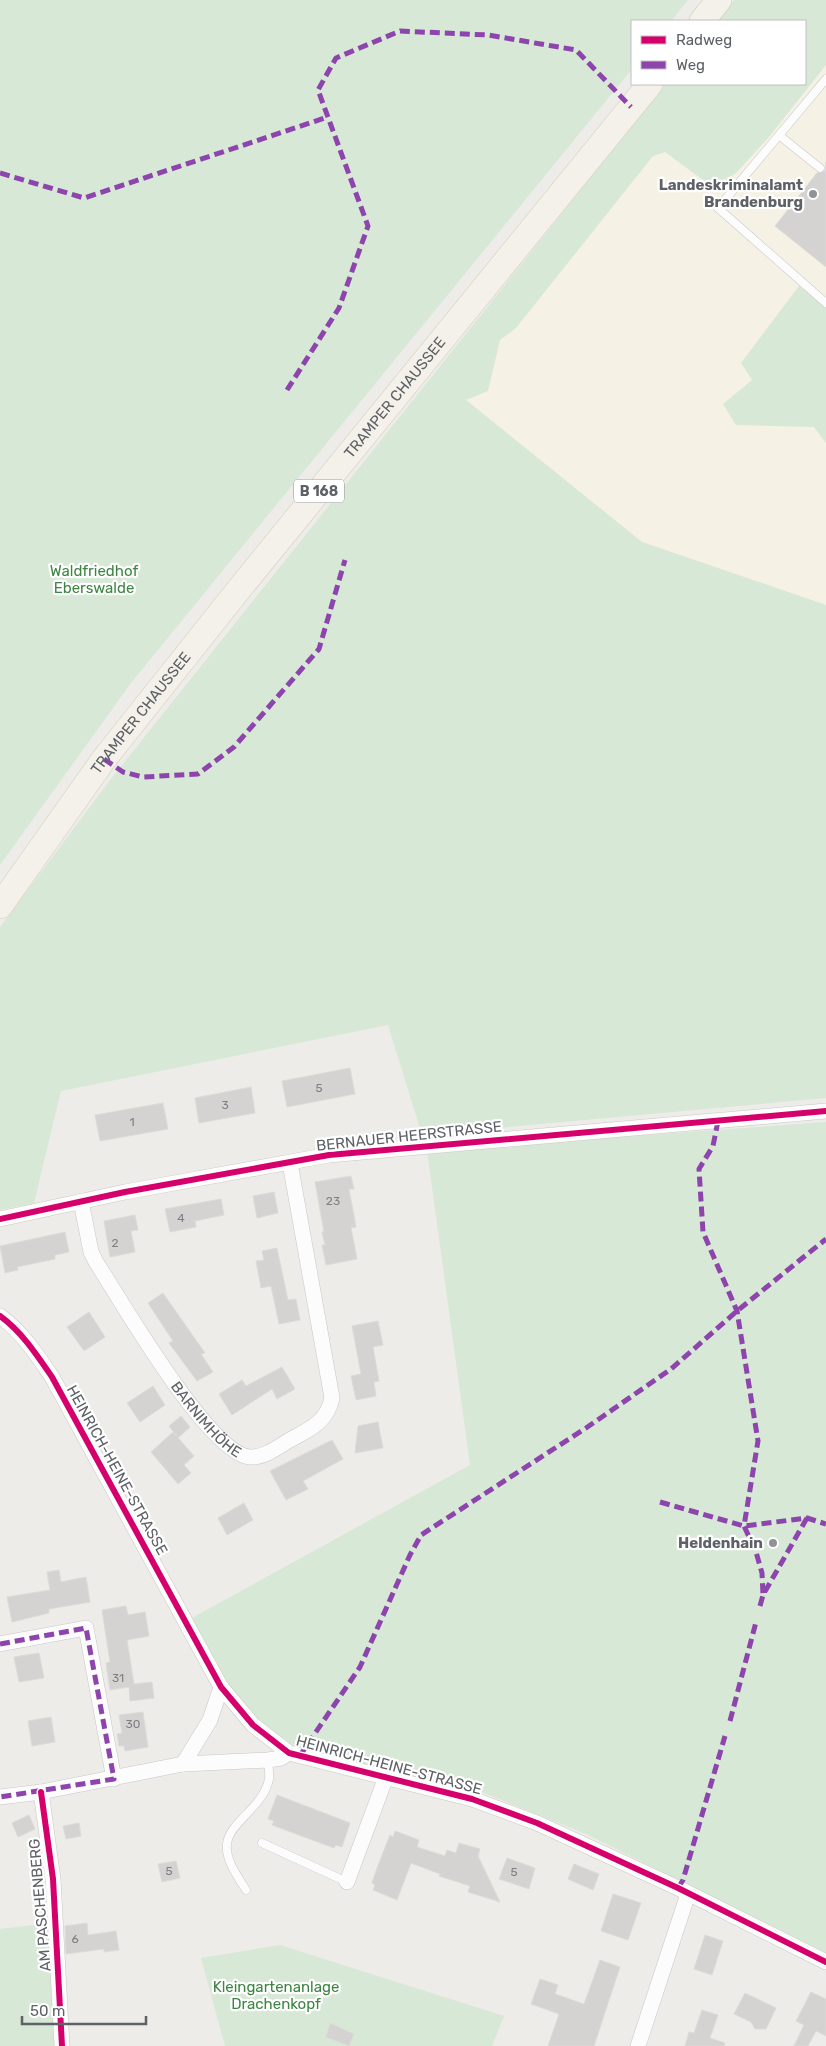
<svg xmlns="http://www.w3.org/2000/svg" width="826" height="2046" font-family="Rubik,sans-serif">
<rect width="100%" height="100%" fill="#edece9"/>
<!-- commercial -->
<path fill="#f5f1e4" d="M 826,0 L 826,605 L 642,542 L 434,374 L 670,84 L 805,84 L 805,21 Z"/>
<!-- green -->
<path fill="#d7e8d6" d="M 0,0 L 688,0 L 671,21 L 632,21 L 632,69 L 131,683 L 0,865 Z
M 734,0 L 826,0 L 826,65 L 769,137 L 736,173 L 714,188 L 665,152 L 653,156 L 516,328 L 500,340 L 488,391 L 466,400 L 642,542 L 826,605 L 826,1098 L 422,1135 L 388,1025 L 61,1091 L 34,1203 L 0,1210 L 0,927 L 107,784 L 665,84 L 805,84 L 805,21 L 716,21 Z
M 799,286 L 826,307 L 826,466 L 826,443 L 814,427 L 736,425 L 723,404 L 752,380 L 741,363 Z
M 826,1122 L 826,1954 L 586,1834 L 484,1793 L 294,1749 L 251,1713 L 223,1678 L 190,1619 L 470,1465 L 427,1151 Z
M 51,1923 L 59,2046 L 0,2046 L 0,1929 Z
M 280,1945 L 504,2016 L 492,2046 L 225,2046 L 201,1958 Z"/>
<!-- building -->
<path fill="#d4d3d2" stroke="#dcdbd8" d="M 826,162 L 826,267 L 775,226 L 817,173 L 825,171 Z
M 350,1068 L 355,1094 L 287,1107 L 282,1081 Z
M 251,1087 L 255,1113 L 199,1123 L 195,1098 Z
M 163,1103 L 168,1129 L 100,1141 L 95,1115 Z
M 351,1176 L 354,1189 L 349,1189 L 356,1227 L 351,1228 L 357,1259 L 326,1265 L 322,1245 L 325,1245 L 322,1232 L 324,1232 L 315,1182 Z
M 274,1192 L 278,1213 L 257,1218 L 253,1196 Z
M 221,1199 L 224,1215 L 195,1221 L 196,1227 L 170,1232 L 165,1209 Z
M 135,1215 L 138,1230 L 131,1231 L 135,1252 L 110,1257 L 104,1221 Z
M 65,1232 L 69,1252 L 55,1255 L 55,1259 L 17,1267 L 18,1270 L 5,1273 L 0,1246 Z
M 277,1248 L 288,1300 L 296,1299 L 300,1320 L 279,1324 L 271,1286 L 261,1288 L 256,1261 L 264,1260 L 262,1251 Z
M 163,1293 L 205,1353 L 201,1354 L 213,1372 L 197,1381 L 169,1343 L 173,1341 L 148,1303 Z
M 89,1312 L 105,1337 L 84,1351 L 67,1327 Z
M 378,1321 L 383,1345 L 373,1347 L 379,1381 L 374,1382 L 376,1396 L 356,1400 L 351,1376 L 361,1374 L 352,1326 Z
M 282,1367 L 295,1389 L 277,1399 L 272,1389 L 232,1415 L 219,1394 L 242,1380 L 246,1386 Z
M 153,1386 L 165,1405 L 140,1422 L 127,1403 Z
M 181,1416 L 190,1427 L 178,1438 L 169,1426 Z
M 378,1422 L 383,1448 L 355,1453 L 358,1426 Z
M 173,1432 L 194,1456 L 184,1465 L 191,1473 L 178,1484 L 151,1452 Z
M 332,1440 L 343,1459 L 303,1481 L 308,1489 L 286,1500 L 270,1471 Z
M 244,1503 L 253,1520 L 227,1535 L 218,1518 Z
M 59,1570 L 61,1582 L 86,1577 L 90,1602 L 49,1609 L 49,1613 L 12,1622 L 7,1597 L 50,1590 L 47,1572 Z
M 126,1606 L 128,1615 L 145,1612 L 149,1636 L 127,1640 L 134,1684 L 152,1682 L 154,1698 L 130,1701 L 129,1687 L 110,1690 L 106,1663 L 110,1662 L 102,1610 Z
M 39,1653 L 44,1678 L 19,1682 L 14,1657 Z
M 143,1712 L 148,1747 L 125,1751 L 124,1746 L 119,1746 L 117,1734 L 122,1733 L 119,1715 Z
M 51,1717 L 55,1742 L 32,1746 L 28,1721 Z
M 277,1795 L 350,1823 L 342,1847 L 336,1845 L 334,1848 L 272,1825 L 274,1821 L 268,1819 Z
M 29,1815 L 35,1829 L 18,1837 L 12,1823 Z
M 79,1823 L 81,1836 L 66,1839 L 63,1826 Z
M 395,1831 L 419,1840 L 417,1847 L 445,1856 L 447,1850 L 456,1853 L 459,1843 L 480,1849 L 478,1856 L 500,1902 L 468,1892 L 470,1886 L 439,1876 L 440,1874 L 411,1863 L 397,1900 L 373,1890 L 375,1885 L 372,1883 L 377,1868 L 390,1835 L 393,1837 Z
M 507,1858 L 535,1868 L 529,1889 L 499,1879 Z
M 176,1861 L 180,1878 L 162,1882 L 158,1864 Z
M 574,1864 L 599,1874 L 593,1890 L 568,1879 Z
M 613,1894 L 641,1903 L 628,1940 L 601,1931 Z
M 87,1923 L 88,1935 L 116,1931 L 119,1950 L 104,1952 L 104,1949 L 66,1954 L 65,1926 Z
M 705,1935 L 723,1941 L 712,1975 L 694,1969 Z
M 600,1960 L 620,1967 L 594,2046 L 548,2046 L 559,2014 L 531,2004 L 540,1979 L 558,1985 L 555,1994 L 584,2004 Z
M 811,1992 L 826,1999 L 826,2036 L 816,2031 L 808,2046 L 794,2046 L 804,2025 L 796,2021 Z
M 745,1993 L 776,2008 L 766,2029 L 755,2029 L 751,2022 L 734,2014 Z
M 702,2010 L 718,2015 L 710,2038 L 725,2043 L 724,2046 L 685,2046 L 689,2032 L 694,2033 Z
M 330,2023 L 354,2034 L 349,2046 L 326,2037 Z"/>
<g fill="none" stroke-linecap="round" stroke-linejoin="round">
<!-- service casing -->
<g stroke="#c8c8c8" stroke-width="9">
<path id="service" d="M 826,79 L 718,208 L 826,303
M 780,136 L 820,168
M 262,1843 L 347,1882
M 246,1890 C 238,1877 225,1860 227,1844 C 229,1822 264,1807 269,1779 C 270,1774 268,1766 268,1760"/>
</g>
<!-- minor casing -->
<g stroke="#c8c8c8" stroke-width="16">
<g id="minor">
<path id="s1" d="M 81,1201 L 91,1252 L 96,1262 C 120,1299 209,1454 250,1457 C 263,1458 277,1448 288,1441 C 308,1430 327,1423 332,1398 L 290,1163"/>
<path d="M 0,1219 L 125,1192 L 329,1155 L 826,1111"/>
<path d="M 0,1316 C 22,1332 37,1355 52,1377 L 221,1687 L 253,1725 L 289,1753 L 472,1799 L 537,1823 L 678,1888 L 826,1962"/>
<path d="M 0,1644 L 86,1628 L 114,1779"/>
<path d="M 183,1764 L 210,1720 L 221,1687"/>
<path d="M 41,1792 L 53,1879 L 62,2046"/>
<path d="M 0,1797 L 41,1792 L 183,1764 L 268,1760 L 281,1758 L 289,1753"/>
<path d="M 347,1882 L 386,1777"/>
<path d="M 638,2046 L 688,1894"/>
</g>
</g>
<!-- primary casing -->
<g stroke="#d3ccb9" stroke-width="26">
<g id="primary">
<path d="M 702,21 L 719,0"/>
<path id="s2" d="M 0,906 L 104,759 L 240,588 L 650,84"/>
</g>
</g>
<!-- service -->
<use href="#service" stroke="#fcfcfc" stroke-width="8"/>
<!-- minor -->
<use href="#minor" stroke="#fcfcfc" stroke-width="15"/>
<!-- primary -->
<use href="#primary" stroke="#f3f1e9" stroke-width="25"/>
<!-- quiet -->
<path stroke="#8e44ad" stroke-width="5" stroke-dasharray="10 5" stroke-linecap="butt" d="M 0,173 L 84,198 L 328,117
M 287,390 L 339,308 L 368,226 L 318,90 L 336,58 L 400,31 L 488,35 L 576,50 L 631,107
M 104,759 L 123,772 L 143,777 L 198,774 L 234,747 L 319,649 L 345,560
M 718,1121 L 713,1146 L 699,1169 L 703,1232 L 737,1311 L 758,1441 L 744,1526 L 756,1552 L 762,1573 L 763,1595
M 660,1502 L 744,1526 L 807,1518 L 826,1524
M 760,1606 L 763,1595 L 807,1518
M 0,1644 L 86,1628 L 114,1779 L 0,1797
M 730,1721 L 756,1622
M 299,1757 L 360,1667 L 410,1555 L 421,1535 L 586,1428 L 671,1369 L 737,1311 L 826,1239
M 678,1888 L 683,1880 L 725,1736"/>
<!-- cycleway casing -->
<g stroke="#fff" stroke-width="9">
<path id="cycleway" d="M 0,1219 L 125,1192 L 329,1155 L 826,1111
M 0,1316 C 22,1332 37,1355 52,1377 L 221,1687 L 253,1725 L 289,1753 L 472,1799 L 537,1823 L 678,1888 L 826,1962
M 41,1792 L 53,1879 L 62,2046"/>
</g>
<!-- cycleway -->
<use href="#cycleway" stroke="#d6006c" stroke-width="6"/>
</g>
<!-- markers -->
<g fill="#909294" stroke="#fff" stroke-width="2">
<circle cx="813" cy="194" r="5"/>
<circle cx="773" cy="1543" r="5"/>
</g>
<g text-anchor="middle" stroke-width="4.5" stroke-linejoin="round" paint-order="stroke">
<!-- number labels -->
<g font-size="12" fill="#7d7f82">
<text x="319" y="1092">5</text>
<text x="225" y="1109">3</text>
<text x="132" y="1126">1</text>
<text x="333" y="1205">23</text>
<text x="181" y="1222">4</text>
<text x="115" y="1247">2</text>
<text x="118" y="1682">31</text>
<text x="133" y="1728">30</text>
<text x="169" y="1875">5</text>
<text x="514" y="1876">5</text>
<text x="75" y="1943">6</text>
</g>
<!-- shield labels -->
<rect fill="#fff" stroke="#8e9094" stroke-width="1" x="294" y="479.5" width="50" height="23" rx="4"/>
<g font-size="14" font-weight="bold" fill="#5e6166">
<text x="319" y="496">B 168</text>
</g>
<!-- poi labels -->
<g font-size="15" font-weight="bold" fill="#5e6166" stroke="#fff" text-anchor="end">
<text x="803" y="190">Landeskriminalamt<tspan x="803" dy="17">Brandenburg</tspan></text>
<text x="763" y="1548">Heldenhain</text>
</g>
<!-- street labels -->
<g font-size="15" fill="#5e6166" stroke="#fff">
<text dy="5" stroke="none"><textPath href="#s2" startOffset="644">TRAMPER CHAUSSEE</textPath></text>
<text dy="5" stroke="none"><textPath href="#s2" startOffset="239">TRAMPER CHAUSSEE</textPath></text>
<text transform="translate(409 1136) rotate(-6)" y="5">BERNAUER HEERSTRASSE</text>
<text dy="5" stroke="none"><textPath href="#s1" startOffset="256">BARNIMHÖHE</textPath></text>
<text transform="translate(117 1470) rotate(61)" y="5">HEINRICH-HEINE-STRASSE</text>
<text transform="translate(389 1765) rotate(15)" y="5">HEINRICH-HEINE-STRASSE</text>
<text transform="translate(40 1905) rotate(-95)" y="5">AM PASCHENBERG</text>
</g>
<!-- park labels -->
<g font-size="15" fill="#3d8542" stroke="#fff">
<text x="94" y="576">Waldfriedhof<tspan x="94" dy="17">Eberswalde</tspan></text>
<text x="276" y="1992">Kleingartenanlage<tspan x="276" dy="17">Drachenkopf</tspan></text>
</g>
</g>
<!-- legend -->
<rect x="631" y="20" width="175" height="65" fill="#ffffff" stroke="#bfc0c2"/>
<rect x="641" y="36" width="25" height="8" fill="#d6006c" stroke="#bfc0c2"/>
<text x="676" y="45" font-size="15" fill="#5e6166">Radweg</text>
<rect x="641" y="61" width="25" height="8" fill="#8e44ad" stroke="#bfc0c2"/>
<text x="676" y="70" font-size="15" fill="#5e6166">Weg</text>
<!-- scale -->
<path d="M22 2016v8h124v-8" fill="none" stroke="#5e6166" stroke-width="2.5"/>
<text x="30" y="2016" font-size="15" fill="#5e6166" stroke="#ffffff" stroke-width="4" paint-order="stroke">50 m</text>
</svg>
